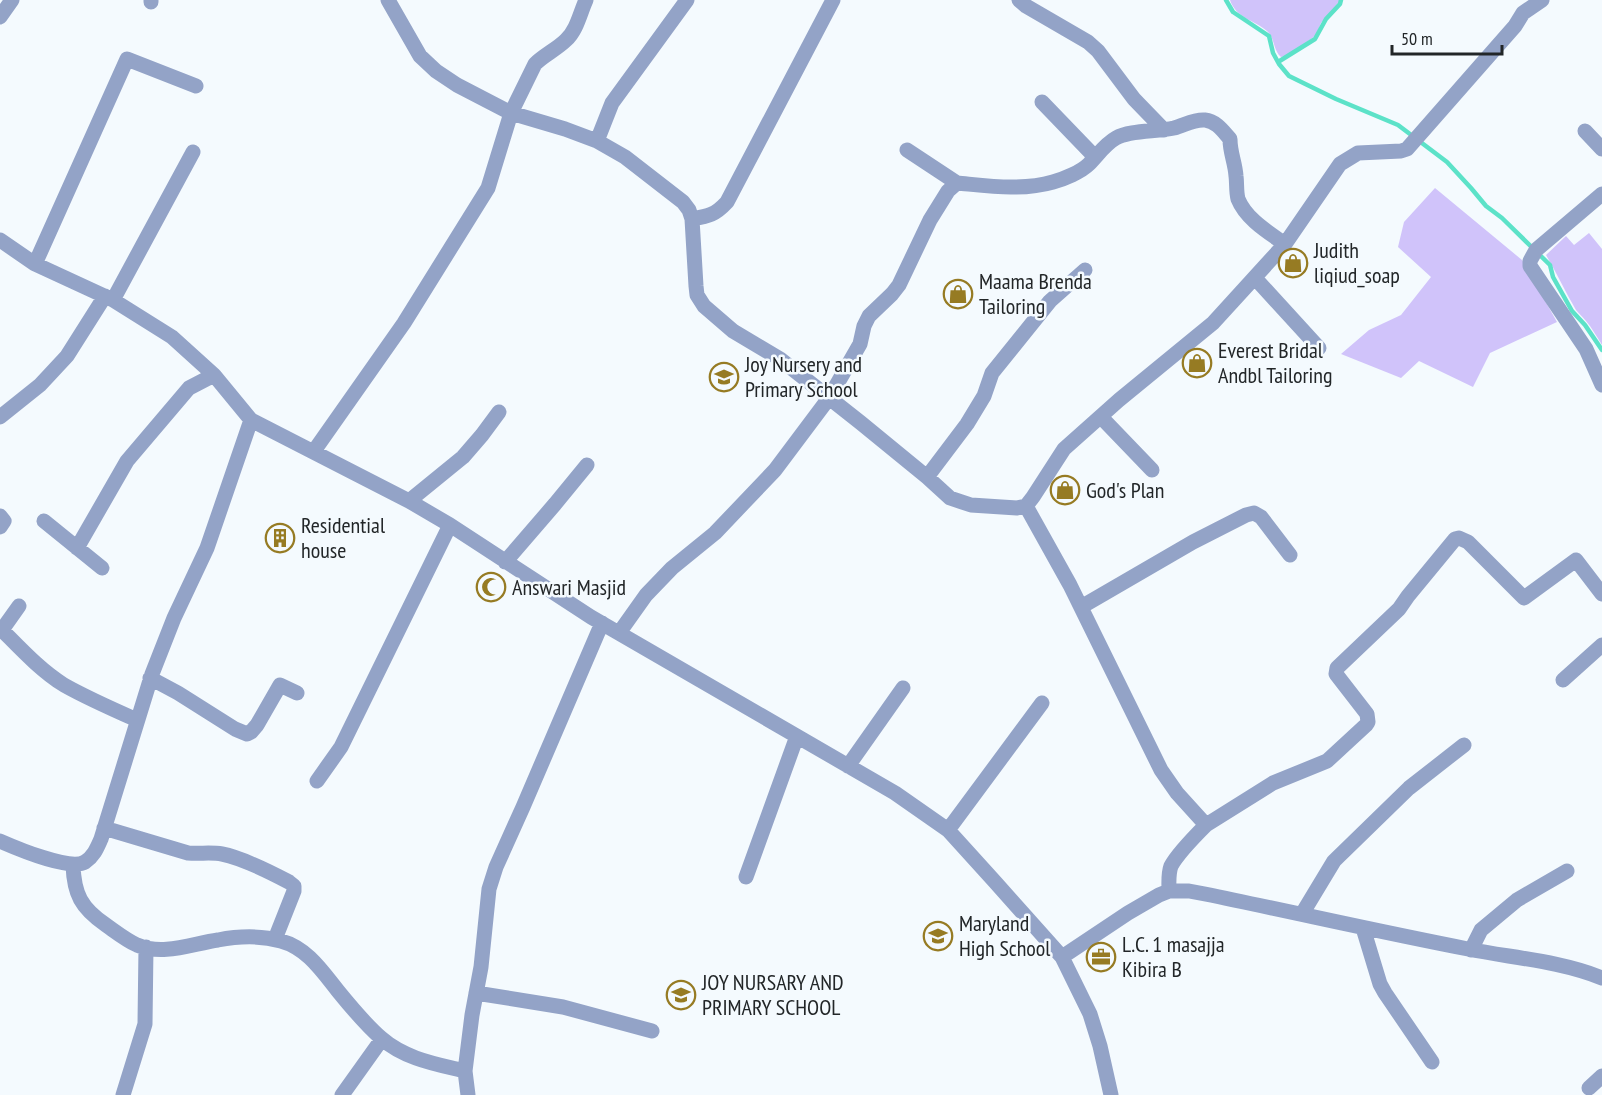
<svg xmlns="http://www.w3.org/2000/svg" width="1602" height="1095" font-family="'PT Sans Narrow',sans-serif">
<rect width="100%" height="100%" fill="#f4fafe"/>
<!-- green -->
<path fill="#d0c3fa" d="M 1230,0 L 1339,0 L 1339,2 L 1321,23 L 1316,35 L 1311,39 L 1286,56 L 1281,57 C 1273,50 1275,38 1267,31 C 1254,20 1236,18 1230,0 Z
M 1435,188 L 1522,260 L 1557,322 L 1490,353 L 1473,387 L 1419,361 L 1401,378 L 1341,354 L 1369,330 L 1401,315 L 1431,277 L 1398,247 L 1404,222 Z
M 1589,233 L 1602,249 L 1602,345 C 1597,337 1592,328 1586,321 C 1583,317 1579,314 1576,310 C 1565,292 1557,273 1546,255 L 1566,236 L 1574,245 Z"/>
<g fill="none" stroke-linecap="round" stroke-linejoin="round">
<!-- stream -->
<path stroke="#5ce2c8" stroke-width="4.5" d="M 1226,0 L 1233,12 L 1269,36 L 1273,53 L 1279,64 L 1289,76 L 1336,99 L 1398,125 L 1447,162 L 1471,188 L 1486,206 L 1502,218 L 1550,265 L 1553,277 L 1572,311 L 1585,325 L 1602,350
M 1278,62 L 1315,39 L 1326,19 L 1340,4 L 1341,0"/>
<!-- street -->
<path stroke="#93a3c7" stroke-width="15" d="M 388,0 L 420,56 L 436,71 L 457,85 L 511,113 L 565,129 L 597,141 L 625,157 L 683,202 L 689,210 L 692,219 L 696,286 L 697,295 L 704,306 L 733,331 L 780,359 L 861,423 L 927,477 L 950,498 L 971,505 L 1017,508 L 1026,506 L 1033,497 L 1064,449 L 1119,400 L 1213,323 L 1285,244 L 1340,164 L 1358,153 L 1401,151 L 1407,149 L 1515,26 L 1523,13 L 1542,0
M 1019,0 L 1026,6 L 1088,42 L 1098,51 L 1134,99 L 1164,130
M 151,2 L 151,0
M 0,17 L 12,0
M 1042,102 L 1095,157
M 1585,131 L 1602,149
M 597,141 L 612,103 L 687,0
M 907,150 L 957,183
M 1602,194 L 1536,250 L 1530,261 L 1530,266 L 1586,349 L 1602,385
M 692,219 C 709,216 715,215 727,202 L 833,0
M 0,240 L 35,264 L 113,300 L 172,337 L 214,375 L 251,420 L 409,501 L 450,525 L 591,617 L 895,793 L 948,830 L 996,883 L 1062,957 L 1090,1014 L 1100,1046 L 1111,1095
M 35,264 L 127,59 L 196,86
M 1255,278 L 1319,348
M 113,300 L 193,152
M 0,417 L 40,385 L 67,356 L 105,296
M 1101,417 L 1152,470
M 314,451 L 404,323 L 488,188 L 511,113 L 535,64 C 544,55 557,49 566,40 C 577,30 580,13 586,0
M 927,477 L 967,424 L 984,396 L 992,373 L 1050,301 L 1085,270
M 409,501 L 463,457 L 482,435 L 499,412
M 1026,506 L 1070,585 L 1161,770 L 1177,793 L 1206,825 C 1196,835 1178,853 1171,866 C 1168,874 1169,883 1169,891
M 0,516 L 4,521 L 0,527
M 44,521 L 102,568
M 77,548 L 127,461 L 189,388 L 214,375
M 505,562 L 555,504 L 587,465
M 1081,607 L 1193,542 L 1246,515 L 1254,513 L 1261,517 L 1290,555
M 0,628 C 20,648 40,670 64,685 C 87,698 112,709 137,720
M 2,630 L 19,606
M 619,633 L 646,595 L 672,568 L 715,533 L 775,470 L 829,398 L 860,344 L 864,326 L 869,316 L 892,294 L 899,285 L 930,220 L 948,191 L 957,183 C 989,186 1022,191 1053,182 C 1064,179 1081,172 1089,164 C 1098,155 1105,144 1116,138 C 1130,130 1157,132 1174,128 C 1185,125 1194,119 1205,120 C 1216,121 1223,131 1230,139 C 1230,153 1235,162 1236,176 C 1237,183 1236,191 1238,199 C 1246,219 1268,232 1285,244
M 150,678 L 178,693 L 235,729 L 247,734 L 251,732 L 257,725 L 280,685 L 297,693
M 1563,680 L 1602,645
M 848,766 L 903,688
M 317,781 L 341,747 L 450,525
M 1206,825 L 1273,783 L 1327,761 L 1366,725 L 1368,722 L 1367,714 L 1336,674 L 1337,668 L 1399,609 L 1408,596 L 1455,539 L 1459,538 L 1468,542 L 1524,598 L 1576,560 L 1602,594
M 104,828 L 188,853 C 200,854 211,852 222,854 C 243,858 270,872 289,882 L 294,886 L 294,891 L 275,939
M 948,830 L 1042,703
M 0,841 C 16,848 70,871 85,862 C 94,856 97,848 101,839 L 152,674 L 174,618 L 207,548 L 251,420
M 73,865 C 74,894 81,908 106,925 C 116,932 126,940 137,945 C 163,956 191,944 218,940 C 239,936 260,935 281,941 C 307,948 322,971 338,991 C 351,1007 365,1024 381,1038 C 405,1059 436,1064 465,1071
M 746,877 L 797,736
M 1302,914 L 1334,861 L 1409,788 L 1464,745
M 1363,928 L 1380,984 L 1385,993 L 1432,1062
M 1471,950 L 1481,930 L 1517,900 L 1567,871
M 1062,957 L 1128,913 L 1159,895 L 1169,891 L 1189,891 L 1205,894 C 1293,912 1380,932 1468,949 C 1513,958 1560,961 1602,978
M 476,993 L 563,1007 L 652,1031
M 1589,1088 L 1602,1076
M 123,1095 L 145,1024 L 146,947
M 342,1095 L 382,1039
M 468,1095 L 465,1071 L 472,1015 L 481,967 L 489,889 L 496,867 L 523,807 L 602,623"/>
</g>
<!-- icons -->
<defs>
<g id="shop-ring" transform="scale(1.5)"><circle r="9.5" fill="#f4fafe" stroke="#967b23" stroke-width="1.5"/><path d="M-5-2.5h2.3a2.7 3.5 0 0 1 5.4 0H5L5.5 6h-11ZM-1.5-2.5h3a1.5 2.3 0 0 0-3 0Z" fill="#967b23"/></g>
<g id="school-ring" transform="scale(1.5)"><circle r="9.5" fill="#f4fafe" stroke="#967b23" stroke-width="1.5"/><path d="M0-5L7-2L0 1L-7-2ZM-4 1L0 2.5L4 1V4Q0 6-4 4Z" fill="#967b23"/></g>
<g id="building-ring" transform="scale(1.5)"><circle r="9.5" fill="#f4fafe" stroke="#967b23" stroke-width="1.5"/><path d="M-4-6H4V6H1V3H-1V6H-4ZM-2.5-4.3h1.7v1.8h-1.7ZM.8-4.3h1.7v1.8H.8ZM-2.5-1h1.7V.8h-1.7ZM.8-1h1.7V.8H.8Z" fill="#967b23"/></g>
<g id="mosque-ring" transform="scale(1.5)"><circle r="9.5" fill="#f4fafe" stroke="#967b23" stroke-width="1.5"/><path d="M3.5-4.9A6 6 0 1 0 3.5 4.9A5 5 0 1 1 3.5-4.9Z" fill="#967b23"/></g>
<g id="office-ring" transform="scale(1.5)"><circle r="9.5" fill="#f4fafe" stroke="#967b23" stroke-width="1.5"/><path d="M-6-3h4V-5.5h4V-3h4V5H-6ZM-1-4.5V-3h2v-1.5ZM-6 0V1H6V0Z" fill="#967b23"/></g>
</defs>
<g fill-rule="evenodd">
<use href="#shop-ring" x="1293" y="263"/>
<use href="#shop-ring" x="958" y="294"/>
<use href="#shop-ring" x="1197" y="363"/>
<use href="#school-ring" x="724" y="377"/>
<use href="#shop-ring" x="1065" y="490"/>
<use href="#building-ring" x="280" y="538"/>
<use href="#mosque-ring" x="491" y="587"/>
<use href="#school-ring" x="938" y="936"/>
<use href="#office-ring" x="1101" y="957"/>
<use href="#school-ring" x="681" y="995"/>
</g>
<g text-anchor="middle" stroke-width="5" stroke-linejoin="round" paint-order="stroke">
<!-- poi labels -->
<g font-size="22" fill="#222628" stroke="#f4fafe" text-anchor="start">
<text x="1314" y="258">Judith<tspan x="1314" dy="25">liqiud_soap</tspan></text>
<text x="979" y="289">Maama Brenda<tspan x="979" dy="25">Tailoring</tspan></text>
<text x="1218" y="358">Everest Bridal<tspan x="1218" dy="25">Andbl Tailoring</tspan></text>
<text x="745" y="372">Joy Nursery and<tspan x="745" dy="25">Primary School</tspan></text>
<text x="1086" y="498">God's Plan</text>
<text x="301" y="533">Residential<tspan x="301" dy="25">house</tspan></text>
<text x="512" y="595">Answari Masjid</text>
<text x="959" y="931">Maryland<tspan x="959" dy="25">High School</tspan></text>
<text x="1122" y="952">L.C. 1 masajja<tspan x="1122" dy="25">Kibira B</tspan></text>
<text x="702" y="990">JOY NURSARY AND<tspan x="702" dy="25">PRIMARY SCHOOL</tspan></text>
</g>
</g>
<!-- scale -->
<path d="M1392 45v9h110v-9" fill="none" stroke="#222628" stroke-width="3"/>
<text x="1401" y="45" font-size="18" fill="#222628" stroke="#f4fafe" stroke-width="4.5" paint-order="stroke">50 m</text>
</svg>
